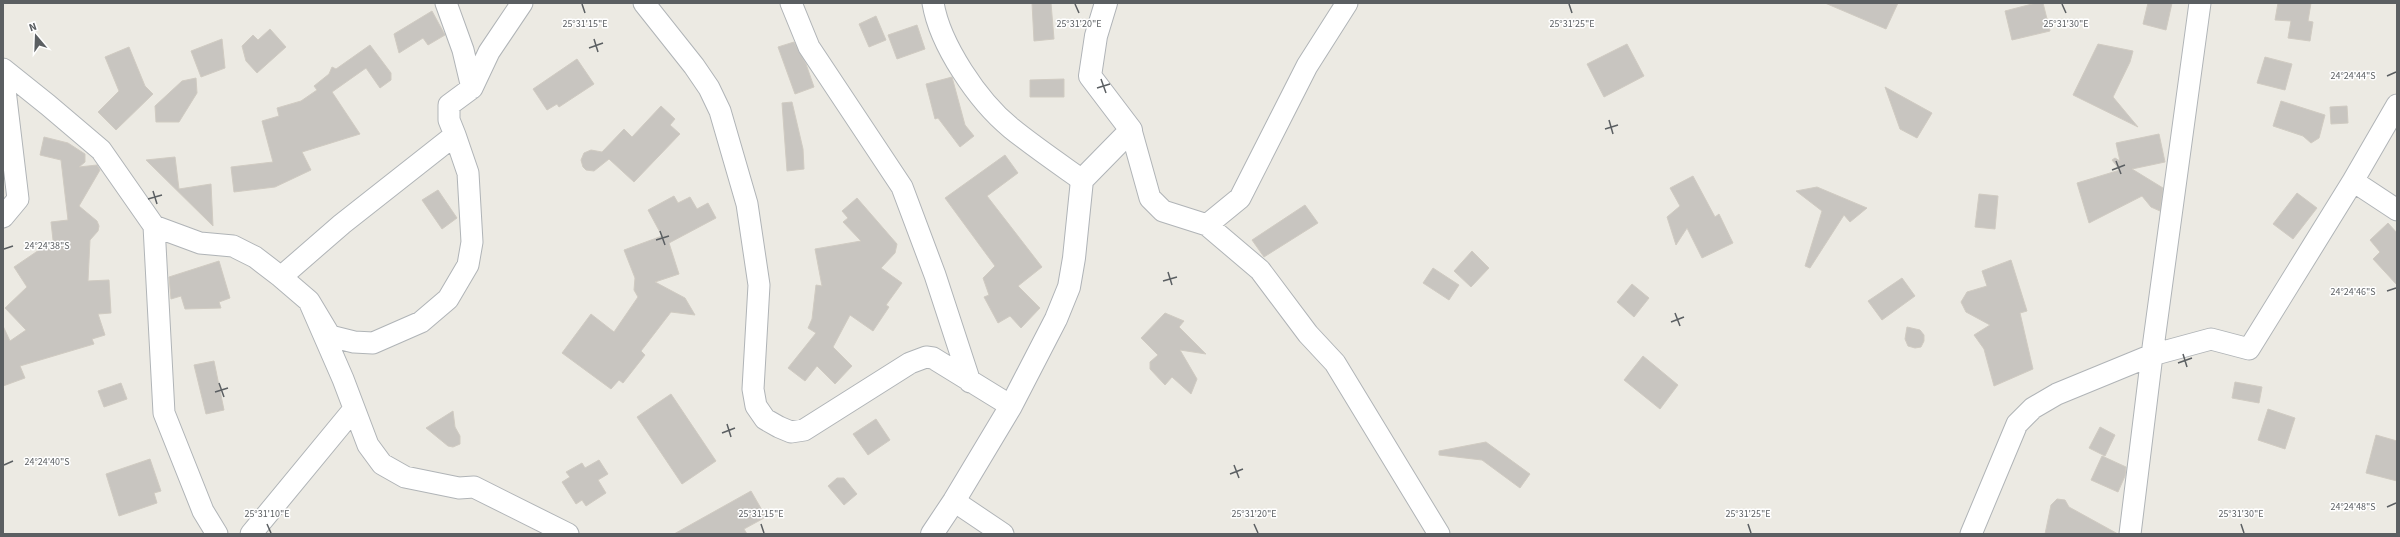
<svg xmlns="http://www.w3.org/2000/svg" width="2400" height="537" font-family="'Source Sans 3',sans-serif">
<rect width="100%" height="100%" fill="#eceae3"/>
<!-- building -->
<path fill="#c8c5c0" stroke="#d0cbc2" d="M 1032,3 L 1051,3 L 1054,39 L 1034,41 Z
M 1825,3 L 1898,3 L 1886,29 Z
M 2036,3 L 2043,3 L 2050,31 L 2012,40 L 2005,11 Z
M 2148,3 L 2172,3 L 2166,30 L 2143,24 Z
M 2278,3 L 2311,3 L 2308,21 L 2313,22 L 2310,41 L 2288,38 L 2291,21 L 2275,20 Z
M 432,11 L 445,35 L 428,45 L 423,38 L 399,53 L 394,34 Z
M 876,16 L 886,40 L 869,47 L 859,24 Z
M 917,25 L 925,49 L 897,59 L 888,35 Z
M 270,29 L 286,47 L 257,73 L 246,61 L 242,46 L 253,35 L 258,40 Z
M 222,39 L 225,68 L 201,77 L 191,51 Z
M 794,42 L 806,64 L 814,87 L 795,94 L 778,47 Z
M 1627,44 L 1644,76 L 1604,97 L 1587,64 Z
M 2098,44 L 2133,51 L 2130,62 L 2113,97 L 2138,127 L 2073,95 Z
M 370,45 L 391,73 L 391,80 L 380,88 L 366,68 L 332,92 L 360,134 L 302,152 L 311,170 L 275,187 L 234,192 L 231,167 L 273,162 L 262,121 L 279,116 L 277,108 L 301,101 L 317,90 L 314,86 L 329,74 L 332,67 L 336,69 Z
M 129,47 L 145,86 L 153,94 L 116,130 L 98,112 L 119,91 L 105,57 Z
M 2265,57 L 2292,64 L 2285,90 L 2257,83 Z
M 577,59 L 594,84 L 559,107 L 557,104 L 547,110 L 533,89 Z
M 952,77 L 965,125 L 974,136 L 960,147 L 938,118 L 935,119 L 926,84 Z
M 196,78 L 197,93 L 179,122 L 156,122 L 155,106 L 182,81 Z
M 1064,79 L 1064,97 L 1030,97 L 1030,80 Z
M 1885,87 L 1932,113 L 1917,138 L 1900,129 Z
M 2281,101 L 2325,115 L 2319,138 L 2311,143 L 2303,136 L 2273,126 Z
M 792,102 L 803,149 L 804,169 L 787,171 L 782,103 Z
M 661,106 L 675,119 L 670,125 L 680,134 L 634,182 L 609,159 L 594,171 L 586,170 L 583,167 L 581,160 L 584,153 L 591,150 L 602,152 L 624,129 L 632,137 Z
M 2347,106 L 2348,123 L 2331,124 L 2330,107 Z
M 2159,134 L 2165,162 L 2132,169 L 2163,188 L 2160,211 L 2151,207 L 2142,196 L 2089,223 L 2077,183 L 2120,170 L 2112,160 L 2115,158 L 2120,161 L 2116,143 Z
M 44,137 L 68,143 L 85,154 L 85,162 L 79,167 L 97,165 L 100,170 L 79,206 L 97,221 L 99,226 L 98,231 L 90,240 L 88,281 L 109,280 L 111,313 L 98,314 L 105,335 L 92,339 L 94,344 L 20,366 L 25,378 L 3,386 L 3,326 L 10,341 L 26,330 L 5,308 L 27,287 L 14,267 L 42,248 L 54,249 L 51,222 L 68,220 L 61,160 L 40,155 Z
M 1005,155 L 1018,173 L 987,196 L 1042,267 L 1018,286 L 1040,308 L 1021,328 L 1010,316 L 998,323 L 984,297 L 989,295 L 983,278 L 995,266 L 945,198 Z
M 175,157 L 179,189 L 211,184 L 213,226 L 146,160 Z
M 1693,176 L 1715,217 L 1719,214 L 1733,243 L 1702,258 L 1687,228 L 1676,245 L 1667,217 L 1680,206 L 1670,188 Z
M 1817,187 L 1867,208 L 1850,222 L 1844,215 L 1810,268 L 1805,266 L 1822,211 L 1796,191 Z
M 438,190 L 457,218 L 442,229 L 422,200 Z
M 2297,193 L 2317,208 L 2293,239 L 2273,224 Z
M 1979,194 L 1998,196 L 1995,229 L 1975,227 Z
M 674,196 L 678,203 L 690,197 L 697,209 L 708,203 L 716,218 L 669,243 L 679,274 L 655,282 L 685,298 L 695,315 L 671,312 L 641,351 L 645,355 L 623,383 L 619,380 L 611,389 L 562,353 L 591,314 L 614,332 L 638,297 L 634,290 L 635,278 L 624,250 L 662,236 L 648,210 Z
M 857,198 L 897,244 L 895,253 L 881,268 L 902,283 L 886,305 L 889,307 L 873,331 L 850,315 L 833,347 L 852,366 L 835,384 L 817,366 L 805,381 L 788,368 L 816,333 L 808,328 L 812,319 L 816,285 L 822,286 L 815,249 L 861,241 L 843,222 L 848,218 L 842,211 Z
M 1305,205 L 1318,223 L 1264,257 L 1252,240 Z
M 2388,223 L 2397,233 L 2397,285 L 2373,259 L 2380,252 L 2370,240 Z
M 1472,251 L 1489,268 L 1471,287 L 1454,271 Z
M 2011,260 L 2027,311 L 2020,313 L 2033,369 L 1994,386 L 1984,349 L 1974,335 L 1990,325 L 1966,312 L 1961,302 L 1967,292 L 1987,286 L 1982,271 Z
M 219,261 L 230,298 L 219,302 L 221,308 L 185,309 L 181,296 L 171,299 L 169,277 Z
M 1433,268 L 1459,285 L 1449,300 L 1423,283 Z
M 1902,278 L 1915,296 L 1882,320 L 1868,301 Z
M 1632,284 L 1649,298 L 1634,317 L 1617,302 Z
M 1165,313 L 1184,321 L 1179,327 L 1206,354 L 1180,350 L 1197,379 L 1191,394 L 1172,377 L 1165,385 L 1150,369 L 1150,362 L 1158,355 L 1141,338 Z
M 1907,327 L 1920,330 L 1924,335 L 1924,341 L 1921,347 L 1915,348 L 1908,346 L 1905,339 Z
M 1643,356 L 1678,385 L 1660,409 L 1624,380 Z
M 214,361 L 224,410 L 206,414 L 194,365 Z
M 2235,382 L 2262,387 L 2259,403 L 2232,398 Z
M 121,383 L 127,399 L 104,407 L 98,391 Z
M 671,394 L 716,461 L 682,484 L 637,417 Z
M 2268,409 L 2295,418 L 2285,449 L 2258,440 Z
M 453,411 L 455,427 L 460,436 L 460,444 L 453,447 L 448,446 L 426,428 Z
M 876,419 L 890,440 L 868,455 L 853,434 Z
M 2100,427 L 2115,435 L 2105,456 L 2089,448 Z
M 2376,435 L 2397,441 L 2397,481 L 2366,473 Z
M 1486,442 L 1530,474 L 1520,488 L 1482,460 L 1439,455 L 1439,451 Z
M 2102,456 L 2126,467 L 2125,476 L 2118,492 L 2091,480 Z
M 150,459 L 161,491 L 154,493 L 157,503 L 119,516 L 106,474 Z
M 599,460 L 608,474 L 598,480 L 606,493 L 586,506 L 582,500 L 576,504 L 562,482 L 570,477 L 566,472 L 582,463 L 585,468 Z
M 837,478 L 844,478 L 857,494 L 844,505 L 828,486 Z
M 751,491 L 766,517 L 744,529 L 747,534 L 674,534 Z
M 2057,499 L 2065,500 L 2069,507 L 2118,534 L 2045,534 L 2051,505 Z"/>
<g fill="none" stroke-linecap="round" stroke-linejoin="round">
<!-- street casing -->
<g stroke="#b0b4b7" stroke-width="23">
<path id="street" d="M 446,3 L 463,50 L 472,88
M 644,3 L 694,66 L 709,88 L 720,111 L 747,204 L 759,285 L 753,389 L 756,406 L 765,419 L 779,427 L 791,432 L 804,430 L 910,363 L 926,357 L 933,358 L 1011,406
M 791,3 L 809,47 L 902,187 L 935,275 L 970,382
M 933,3 C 940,45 978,101 1011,128 C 1033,146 1058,163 1082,180
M 3,69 L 48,105 L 101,150 L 154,226 L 164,413 L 203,511 L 217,534
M 3,73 L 18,199 L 3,217
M 1131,130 L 1150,198 L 1163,211 L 1207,225 L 1260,270 L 1308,334 L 1335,363 L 1439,534
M 455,135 L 449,120 L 449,105 L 472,88 L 489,52 L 522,3
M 2353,181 L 2397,210
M 1207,225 L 1240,198 L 1307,66 L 1347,3
M 154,226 L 200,243 L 233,246 L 255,257 L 281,277 L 309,301 L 343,379 L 368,445 L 382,464 L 405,477 L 459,488 L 474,487 L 568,534
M 281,277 L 342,224 L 455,135 L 468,173 L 472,242 L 468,265 L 448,299 L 421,322 L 373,343 L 354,342 L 330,336 L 309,301
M 954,501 L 1003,534
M 251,534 L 354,409
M 1971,534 L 2017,424 L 2033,408 L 2057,394 L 2152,355 L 2200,3
M 2130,534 L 2152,355 L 2211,339 L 2249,349 L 2353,181 L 2397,105"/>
</g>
<!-- secondary casing -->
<g stroke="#afb3b7" stroke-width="24">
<path id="secondary" d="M 932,534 L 954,501 L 1011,406 L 1056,319 L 1069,287 L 1074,258 L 1082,180 L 1131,130 L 1090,76 L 1096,36 L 1106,3"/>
</g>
<!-- street -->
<use href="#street" stroke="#fff" stroke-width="21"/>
<!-- secondary -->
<use href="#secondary" stroke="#fff" stroke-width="22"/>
</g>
<!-- ticks -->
<path fill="none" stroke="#5b5f62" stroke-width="1.5" d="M 582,4 L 585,13M 1075,4 L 1079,13M 1569,4 L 1572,13M 2062,4 L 2066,13M 594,39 L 598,52M 589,48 L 603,43M 2387,76 L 2396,72M 1101,79 L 1106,93M 1097,88 L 1110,84M 1609,120 L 1613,134M 1605,129 L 1618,125M 2116,161 L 2121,174M 2112,170 L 2125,165M 153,191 L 157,204M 148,199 L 162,195M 660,231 L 665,245M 656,240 L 669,236M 4,249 L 13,246M 1168,272 L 1172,285M 1163,281 L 1177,277M 2387,291 L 2396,288M 1675,313 L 1680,326M 1671,322 L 1684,317M 2183,354 L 2187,367M 2178,363 L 2192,358M 219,383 L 224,397M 215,392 L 228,388M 727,424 L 731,437M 722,433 L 735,428M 4,465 L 13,461M 1234,465 L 1239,478M 1230,474 L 1243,469M 2387,507 L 2396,503M 267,524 L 271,533M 761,524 L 764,533M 1254,524 L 1258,533M 1748,524 L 1751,533M 2241,524 L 2244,533"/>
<g font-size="10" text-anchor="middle" fill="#5b5f62" stroke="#fff" stroke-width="3" stroke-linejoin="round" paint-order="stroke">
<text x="585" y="27">25°31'15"E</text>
<text x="1079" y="27">25°31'20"E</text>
<text x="2066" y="27">25°31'30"E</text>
<text x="1572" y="27">25°31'25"E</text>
<text x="2353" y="79">24°24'44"S</text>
<text x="47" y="249">24°24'38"S</text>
<text x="2353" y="295">24°24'46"S</text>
<text x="47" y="465">24°24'40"S</text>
<text x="2353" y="510">24°24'48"S</text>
<text x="267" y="517">25°31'10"E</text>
<text x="761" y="517">25°31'15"E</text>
<text x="1254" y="517">25°31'20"E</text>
<text x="1748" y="517">25°31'25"E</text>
<text x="2241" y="517">25°31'30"E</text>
</g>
<!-- border -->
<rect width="2400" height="537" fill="none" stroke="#5b5f62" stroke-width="8"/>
<!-- north arrow -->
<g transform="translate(36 36) rotate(341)" stroke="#ffffff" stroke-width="3" paint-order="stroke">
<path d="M0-3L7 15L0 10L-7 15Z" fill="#5b5f62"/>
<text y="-6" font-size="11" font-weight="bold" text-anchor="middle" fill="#5b5f62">N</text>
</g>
</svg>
